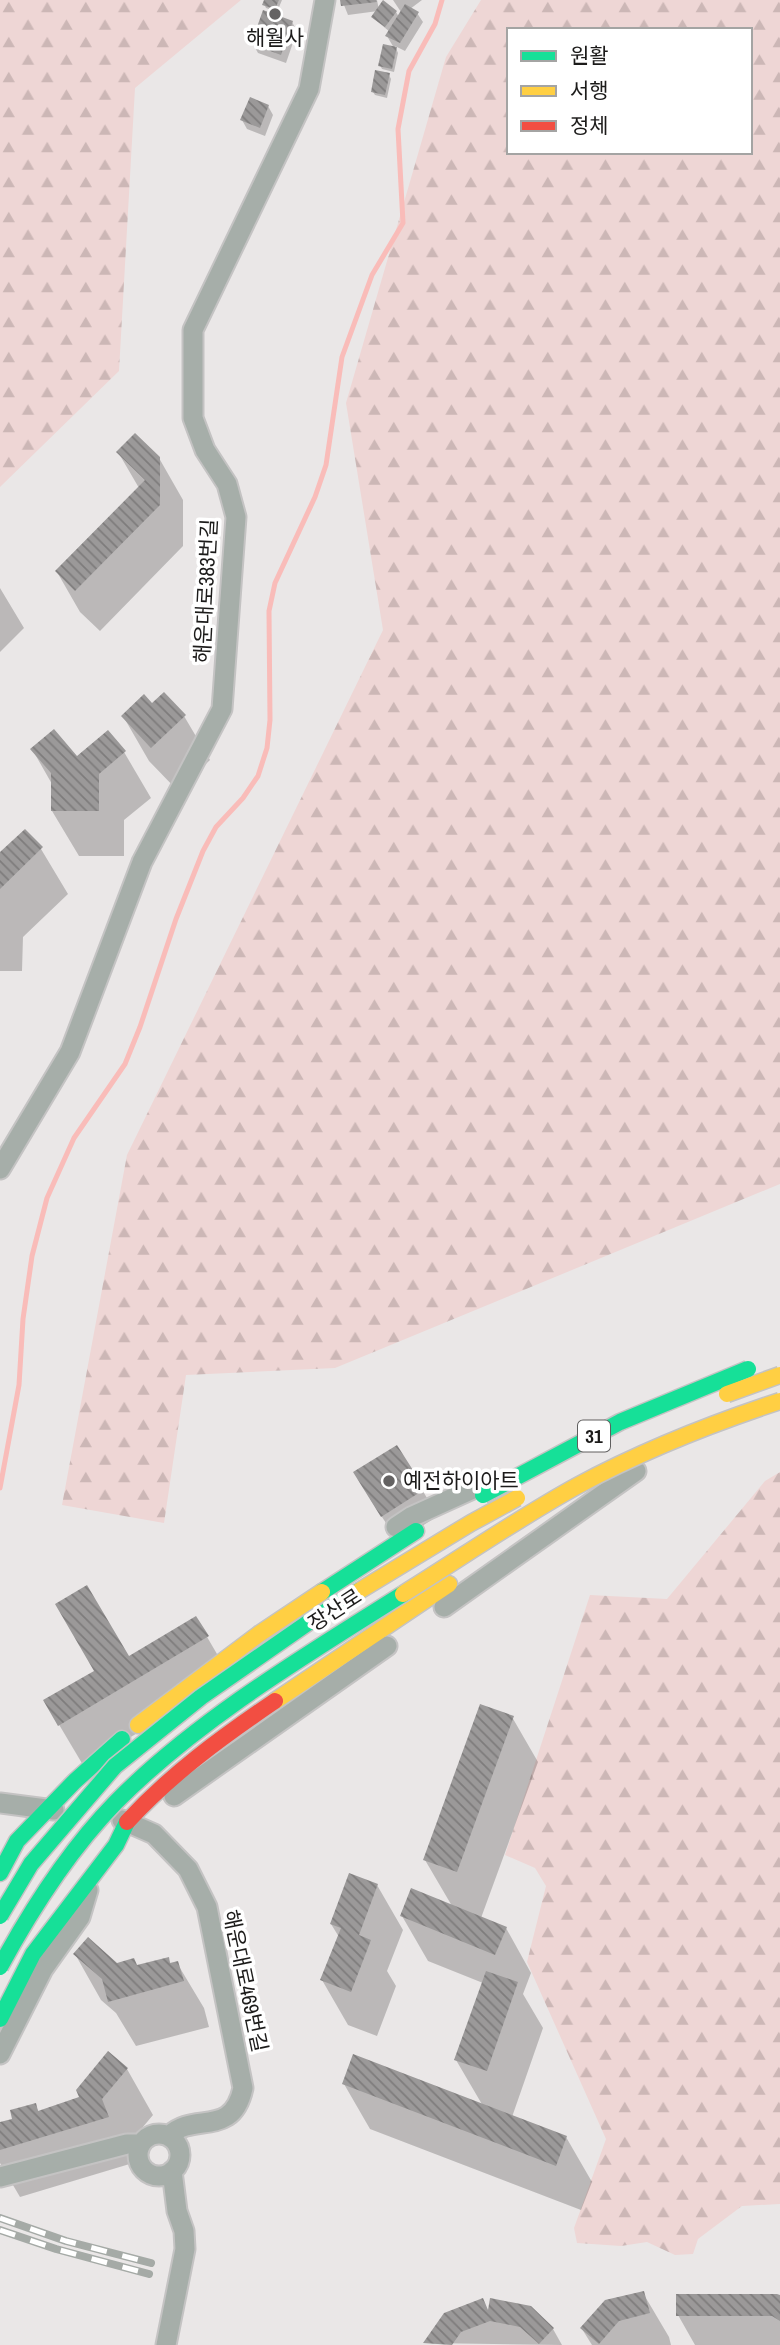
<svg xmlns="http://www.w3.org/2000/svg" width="780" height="2345" font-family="'Archivo Narrow','Noto Sans KR',sans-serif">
<defs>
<pattern id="forest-firs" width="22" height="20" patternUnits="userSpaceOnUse" patternTransform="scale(1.75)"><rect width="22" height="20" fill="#eed6d5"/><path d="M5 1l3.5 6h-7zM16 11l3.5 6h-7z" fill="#ccb7b6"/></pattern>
<pattern id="building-back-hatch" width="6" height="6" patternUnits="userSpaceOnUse" patternTransform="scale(1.75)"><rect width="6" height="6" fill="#9b9999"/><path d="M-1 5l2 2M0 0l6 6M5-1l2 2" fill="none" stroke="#7e7c7c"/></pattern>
</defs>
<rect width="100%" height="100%" fill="#eae7e7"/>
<!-- forest -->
<path fill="url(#forest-firs)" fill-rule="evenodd" d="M 0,0 L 241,0 L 135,88 L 119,371 L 0,487 Z
M 481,0 L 780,0 L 780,1184 L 335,1368 L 186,1375 L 164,1523 L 62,1505 L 127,1155 L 383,630 L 346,403 L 446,57 ZM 509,30 L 750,30 L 750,152 L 509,152 Z
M 780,1472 L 780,2204 L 742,2206 L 698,2239 L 693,2254 L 675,2255 L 647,2242 L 621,2246 L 577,2243 L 574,2228 L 606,2139 L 527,1962 L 546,1886 L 535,1868 L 505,1855 L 590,1595 L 667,1599 L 765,1481 Z"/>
<!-- shadow -->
<path fill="#0003" d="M 266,0 L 282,0 L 277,12 L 266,8 L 264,4 Z
M 342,0 L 377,0 L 379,10 L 396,12 L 399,17 L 401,12 L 393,0 L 422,0 L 410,9 L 417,13 L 423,22 L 405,51 L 395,46 L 398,53 L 394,72 L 382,69 L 380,65 L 394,48 L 387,36 L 390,32 L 373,18 L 378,11 L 348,15 Z
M 292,22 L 297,31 L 286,63 L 258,53 L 253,44 Z
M 389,75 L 391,79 L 387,98 L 375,95 L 373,92 Z
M 268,106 L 273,115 L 265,136 L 247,129 L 242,120 Z
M 118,452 L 159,458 L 183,500 L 183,546 L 100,631 L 80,612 L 57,572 L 139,488 Z
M 0,588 L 24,628 L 0,652 Z
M 152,706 L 184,716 L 210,760 L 178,791 L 149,761 L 123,716 Z
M 107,732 L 124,752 L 151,798 L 124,820 L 124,856 L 79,856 L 52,811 L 52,784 L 32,749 L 77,758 Z
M 41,849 L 68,894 L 23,937 L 22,971 L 0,971 L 0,855 Z
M 396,1447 L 438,1516 L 398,1541 L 370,1499 Z
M 196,1618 L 231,1678 L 83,1765 L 45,1701 L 96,1671 L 128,1658 Z
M 512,1717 L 538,1762 L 481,1918 L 506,1928 L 531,1973 L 523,1994 L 543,2028 L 512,2117 L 566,2137 L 592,2182 L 581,2210 L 370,2129 L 344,2084 L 483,2106 L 456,2060 L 483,1983 L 428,1961 L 402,1916 L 452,1906 L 425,1860 Z
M 377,1885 L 403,1930 L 387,1971 L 396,1986 L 377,2036 L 348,2025 L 322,1980 L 339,1937 L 331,1924 Z
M 75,1954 L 117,1965 L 137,1967 L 168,1959 L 171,1964 L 177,1963 L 204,2008 L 209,2027 L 136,2046 L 116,2013 L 101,2000 Z
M 127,2069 L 153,2115 L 127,2146 L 133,2163 L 20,2197 L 0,2163 L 0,2124 L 14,2120 L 35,2105 L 39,2112 L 81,2098 Z
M 643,2293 L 669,2337 L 671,2345 L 592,2345 L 582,2329 Z
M 780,2297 L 780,2345 L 695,2345 L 678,2315 Z
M 489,2312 L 553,2329 L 562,2345 L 425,2343 L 445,2314 Z"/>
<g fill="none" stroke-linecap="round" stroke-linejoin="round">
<!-- stream -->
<path stroke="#f9bcb9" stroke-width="5" d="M 0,1488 L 19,1385 L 23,1319 L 32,1256 L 47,1198 L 74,1138 L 125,1064 L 140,1027 L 176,919 L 203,851 L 216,827 L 243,798 L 258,776 L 267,748 L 270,720 L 269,611 L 275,583 L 315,497 L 326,465 L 342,357 L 372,275 L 403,223 L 398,129 L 409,71 L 435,24 L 442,0"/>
</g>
<!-- building -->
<path fill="url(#building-back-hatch)" d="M 264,0 L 279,0 L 275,9 L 262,5 Z
M 340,0 L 376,0 L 377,2 L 341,6 Z
M 383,0 L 397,11 L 385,27 L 371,17 Z
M 405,4 L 419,12 L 400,43 L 385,36 Z
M 263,10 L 293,21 L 281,55 L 251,44 Z
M 383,44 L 397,47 L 392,69 L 378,66 Z
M 375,70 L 390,73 L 385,95 L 371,92 Z
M 250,97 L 269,105 L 260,128 L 240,120 Z
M 135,433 L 160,457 L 160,505 L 75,591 L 55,571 L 145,480 L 116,452 Z
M 164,692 L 186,715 L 151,748 L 121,716 L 144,694 L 152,703 Z
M 54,729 L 77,756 L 108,730 L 126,751 L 99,774 L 99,811 L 51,811 L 51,773 L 30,749 Z
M 25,829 L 43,847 L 0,889 L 0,852 Z
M 397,1445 L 425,1489 L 381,1517 L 353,1472 Z
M 87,1585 L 129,1656 L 196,1616 L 209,1636 L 58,1726 L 43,1700 L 94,1671 L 55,1604 Z
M 480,1704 L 514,1716 L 457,1872 L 423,1860 Z
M 349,1873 L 378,1884 L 359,1935 L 371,1940 L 351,1992 L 320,1980 L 341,1928 L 330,1924 Z
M 411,1888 L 507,1927 L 495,1955 L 400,1916 Z
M 88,1937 L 117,1963 L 134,1958 L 137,1965 L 169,1957 L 170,1963 L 178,1961 L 184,1981 L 108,2002 L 102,1979 L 73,1954 Z
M 486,1971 L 518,1982 L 487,2071 L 454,2060 Z
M 108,2051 L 128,2068 L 102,2099 L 109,2117 L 0,2150 L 0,2122 L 12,2119 L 10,2110 L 36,2103 L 38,2111 L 79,2097 L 76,2090 Z
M 353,2054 L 567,2136 L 556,2166 L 342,2084 Z
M 644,2291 L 650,2313 L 619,2321 L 599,2344 L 580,2328 L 605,2300 Z
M 676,2294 L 777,2294 L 780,2295 L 780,2321 L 772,2316 L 676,2316 Z
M 483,2298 L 488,2310 L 490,2298 L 531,2306 L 554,2328 L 539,2344 L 520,2327 L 490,2321 L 461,2332 L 452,2345 L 423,2343 L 444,2313 Z"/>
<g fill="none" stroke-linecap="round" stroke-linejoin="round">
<!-- street casing -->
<g stroke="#c4c3c3" stroke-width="23">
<path id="street" d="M 0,1169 L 70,1052 L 142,862 L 222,709 L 236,517 L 227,484 L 205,450 L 193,418 L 193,330 L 309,89 L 325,0
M 396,1527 L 411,1517 L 488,1482
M 444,1607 L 636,1471
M 174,1796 L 387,1646
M 0,1803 L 54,1810
M 122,1820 L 154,1834 L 188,1869 L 207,1907 L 243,2088 C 232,2139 194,2111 169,2136
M 0,2054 L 43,1969 L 80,1917 L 88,1890
M138 2155a21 21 0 1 1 42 0a21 21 0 1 1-42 0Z
M 0,2177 L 127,2144 L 141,2144
M 166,2345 L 185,2249 L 184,2231 L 177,2211 L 172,2171"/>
</g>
<!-- fast casing -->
<g stroke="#c4c3c3" stroke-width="19">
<path id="fast" d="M 322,1592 L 416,1531
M 0,1873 L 17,1841 L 75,1781 L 122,1739
M 0,2019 L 33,1954 L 116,1845 L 127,1822"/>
</g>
<!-- slow casing -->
<g stroke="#c4c3c3" stroke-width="19">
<path id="slow" d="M 275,1701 L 449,1584
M 138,1725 L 259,1634 L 322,1592"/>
</g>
<!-- jam casing -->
<g stroke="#c4c3c3" stroke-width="19">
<path id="jam" d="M 127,1822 C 171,1774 222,1737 275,1701"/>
</g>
<!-- street -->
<use href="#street" stroke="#a6aea9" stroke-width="19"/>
<!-- fast -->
<use href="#fast" stroke="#16e098" stroke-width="16"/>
<!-- slow -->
<use href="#slow" stroke="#ffcf43" stroke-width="16"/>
<!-- jam -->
<use href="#jam" stroke="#f24e42" stroke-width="16"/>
<!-- rail casing -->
<g stroke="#a5aaa6" stroke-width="8">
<path id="rail" d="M 0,2218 L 66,2241 L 151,2263
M 0,2230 L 56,2249 L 149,2274"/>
</g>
<!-- rail -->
<use href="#rail" stroke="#fff" stroke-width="5" stroke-dasharray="16" stroke-linecap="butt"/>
<!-- fast-bridge casing -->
<g stroke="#c4c3c3" stroke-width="19" stroke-linecap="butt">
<path id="fast-bridge" d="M 483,1495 L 620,1422 L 748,1369
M 0,1916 L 31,1864 L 115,1766 L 201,1697 L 312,1620 L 359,1591
M 0,1967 C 32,1908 69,1850 116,1802 C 197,1720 306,1655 403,1594"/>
</g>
<!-- slow-bridge casing -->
<g stroke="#c4c3c3" stroke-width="19" stroke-linecap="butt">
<path id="slow-bridge" d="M 727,1394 L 780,1375
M 359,1591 L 471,1523 L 517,1498
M 403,1594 C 461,1558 517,1519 577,1486 C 642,1451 710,1424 780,1401"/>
</g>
<!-- fast-bridge -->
<use href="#fast-bridge" stroke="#16e098" stroke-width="16"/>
<!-- slow-bridge -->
<use href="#slow-bridge" stroke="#ffcf43" stroke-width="16"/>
</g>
<!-- markers -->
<g fill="#646262" stroke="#fff" stroke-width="2.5">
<circle cx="275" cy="14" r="7"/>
<circle cx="389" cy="1481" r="7"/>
</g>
<g text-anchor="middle" stroke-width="7" stroke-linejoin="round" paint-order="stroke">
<!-- shield labels -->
<rect fill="#fff" stroke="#605f5f" stroke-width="2" x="578" y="1420.5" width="32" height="31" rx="5"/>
<g font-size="19" font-weight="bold" fill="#1c1b1a">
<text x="594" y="1443">31</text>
</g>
<!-- poi labels -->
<g font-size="21" fill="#1c1b1a" stroke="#fff">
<text x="275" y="45">해월사</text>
<text x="403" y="1488" text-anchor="start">예전하이아트</text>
</g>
<!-- street labels -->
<g font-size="21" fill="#1c1b1a" stroke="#fff">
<text transform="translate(206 591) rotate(-87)" y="7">해운대로383번길</text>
<text transform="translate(335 1610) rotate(-33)" y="7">장산로</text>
<text transform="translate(245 1981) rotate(78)" y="7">해운대로469번길</text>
</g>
</g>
<!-- legend -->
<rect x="507" y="28" width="245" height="126" fill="#ffffff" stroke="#a4a4a3" stroke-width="2"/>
<rect x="521" y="51" width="35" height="10" fill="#16e098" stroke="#a4a4a3" stroke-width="2"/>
<text x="570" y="63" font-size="21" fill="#1c1b1a">원활</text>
<rect x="521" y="86" width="35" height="10" fill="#ffcf43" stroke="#a4a4a3" stroke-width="2"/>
<text x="570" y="98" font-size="21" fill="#1c1b1a">서행</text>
<rect x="521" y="121" width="35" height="10" fill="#f24e42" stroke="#a4a4a3" stroke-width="2"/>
<text x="570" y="133" font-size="21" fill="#1c1b1a">정체</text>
</svg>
